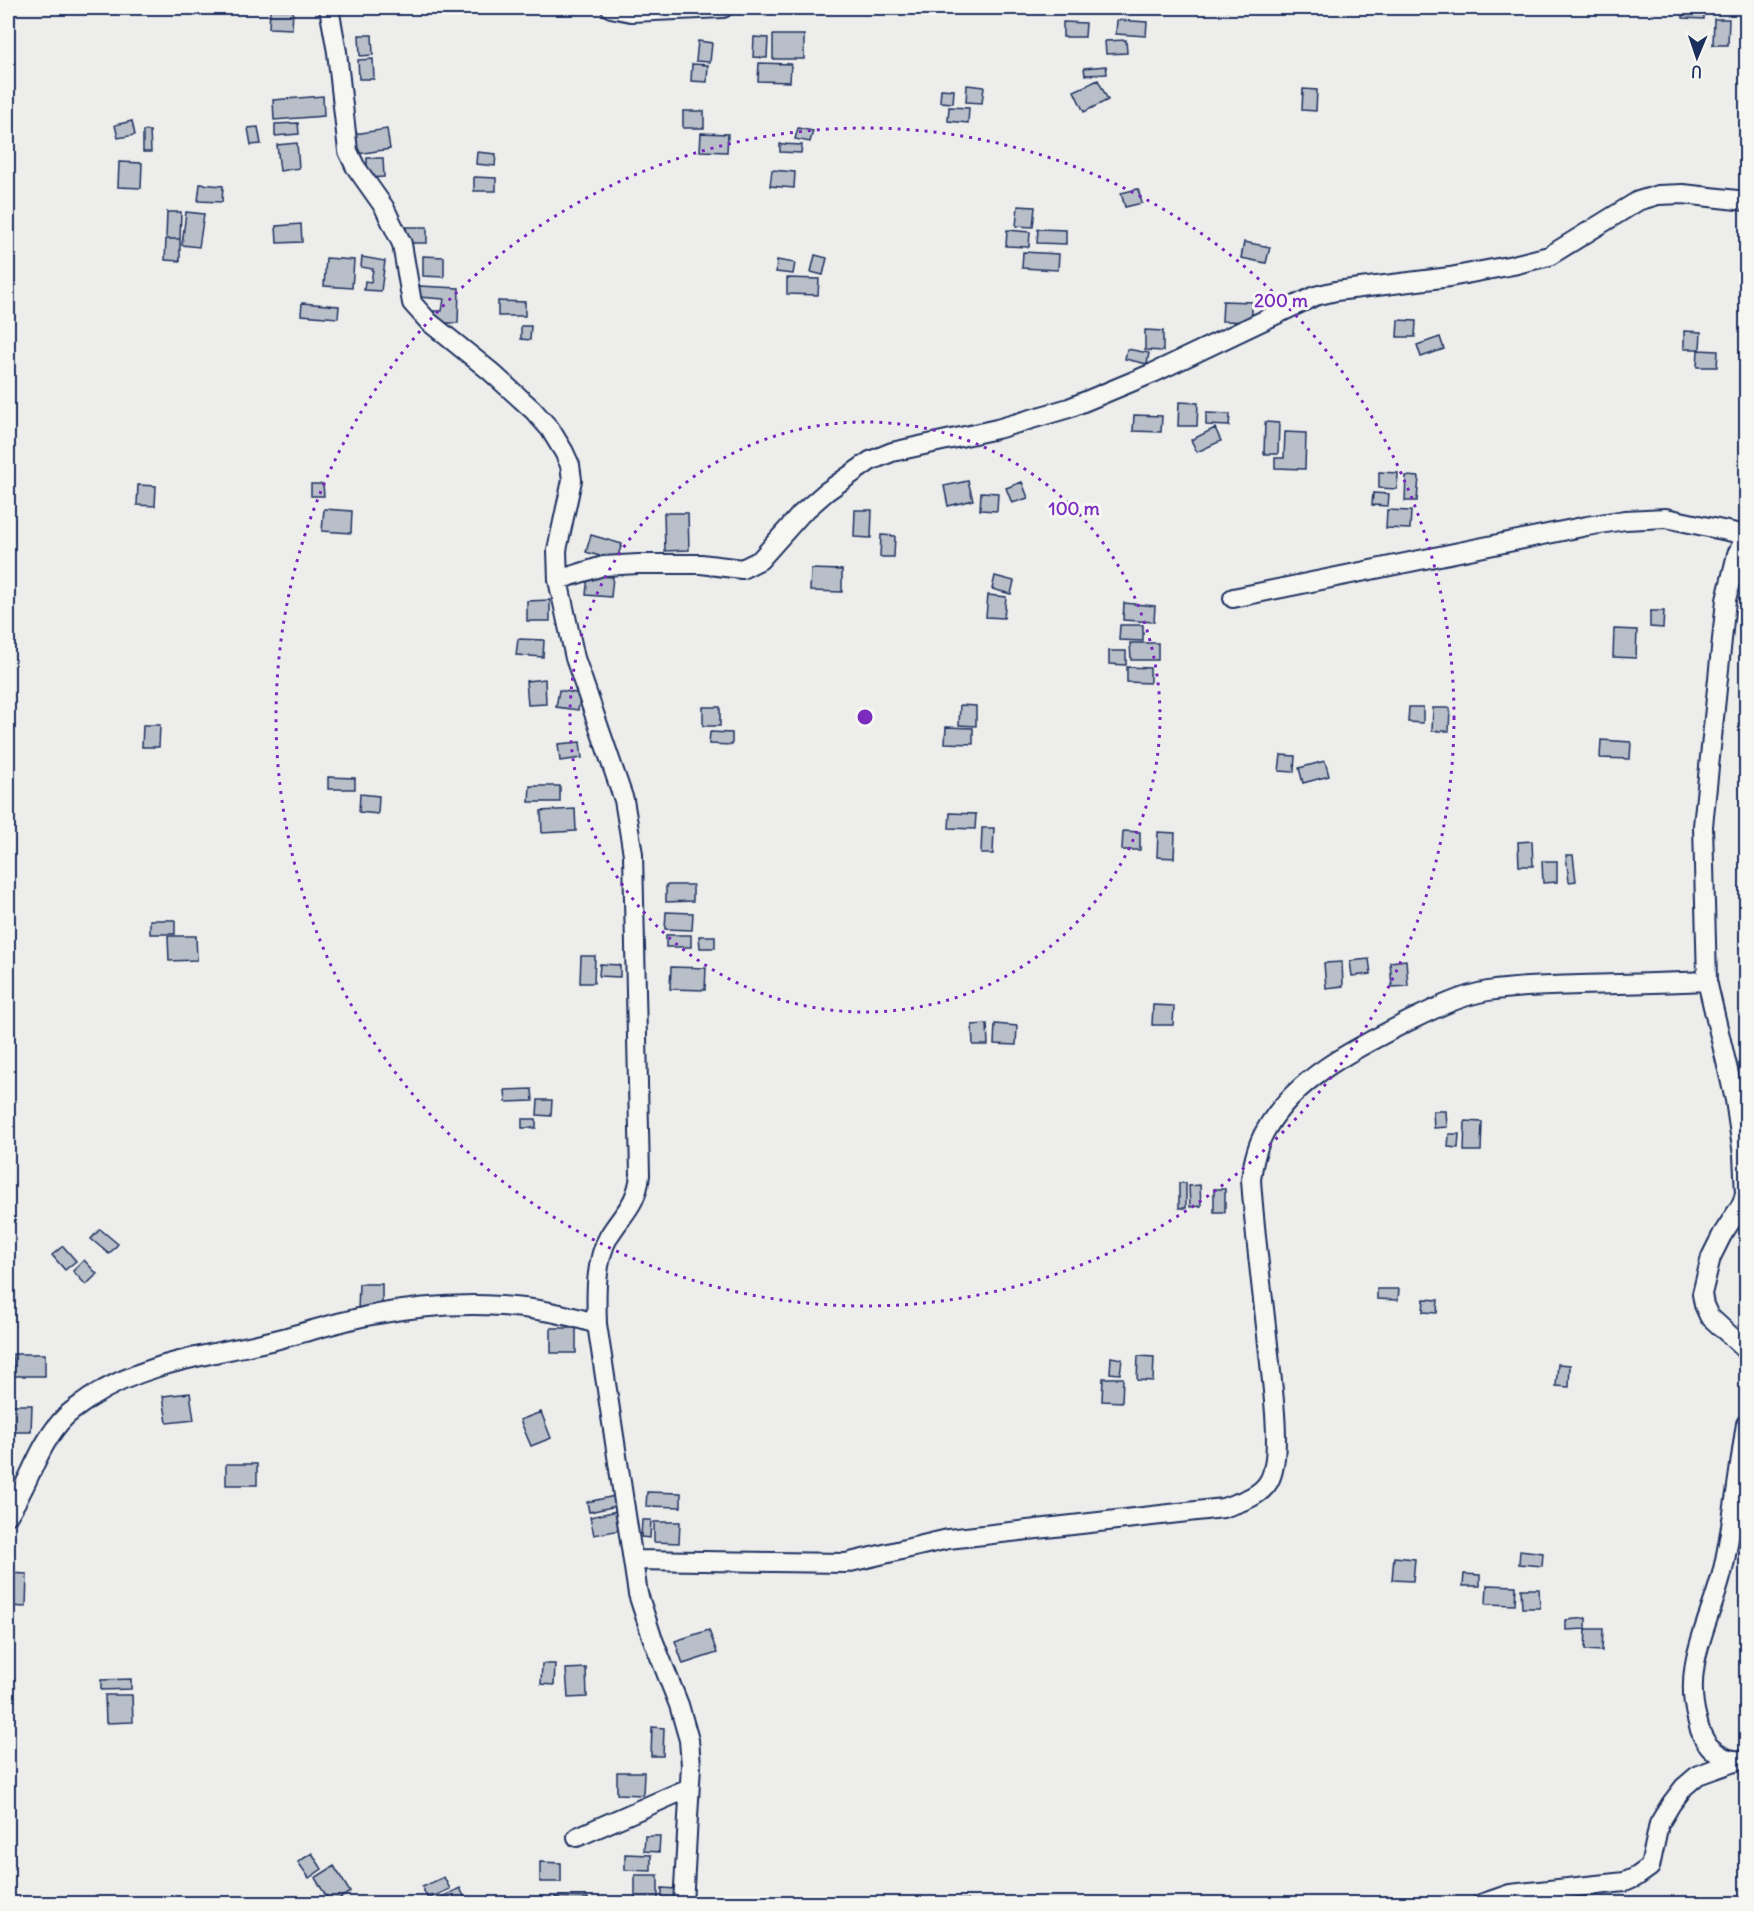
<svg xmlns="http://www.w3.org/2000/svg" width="1754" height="1911" font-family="Delius,sans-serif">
<rect width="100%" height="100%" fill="#edeeec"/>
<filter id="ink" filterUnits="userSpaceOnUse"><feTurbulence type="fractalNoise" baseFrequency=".0167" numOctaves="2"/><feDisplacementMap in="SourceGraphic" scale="12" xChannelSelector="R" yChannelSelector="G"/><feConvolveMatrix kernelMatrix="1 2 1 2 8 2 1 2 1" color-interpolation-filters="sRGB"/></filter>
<g filter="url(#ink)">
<!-- building -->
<path fill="#b9bfc8" stroke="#1b2f5e" stroke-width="1.5" d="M 1121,8 L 1146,8 L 1146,14 L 1120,13 Z
M 1224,8 L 1257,8 L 1257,11 L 1224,10 Z
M 1683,8 L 1704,8 L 1704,19 L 1683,18 Z
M 270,9 L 293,10 L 292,29 L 269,28 Z
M 1714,19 L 1729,19 L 1728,45 L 1713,45 Z
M 1117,20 L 1147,22 L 1146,36 L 1116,34 Z
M 1063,22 L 1086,23 L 1085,37 L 1063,37 Z
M 359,35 L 372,35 L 373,55 L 360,56 Z
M 773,35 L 804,35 L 804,59 L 773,59 Z
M 754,37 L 768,38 L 767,58 L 753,57 Z
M 1126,40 L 1127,53 L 1106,54 L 1105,41 Z
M 698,41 L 712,43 L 710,62 L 696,61 Z
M 373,59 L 374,79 L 359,79 L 358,60 Z
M 759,63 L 791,64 L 790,82 L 758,81 Z
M 692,64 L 708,65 L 707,82 L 691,81 Z
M 1106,66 L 1107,74 L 1085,75 L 1084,68 Z
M 1098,80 L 1108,100 L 1084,112 L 1074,91 Z
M 967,85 L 984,87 L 982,103 L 966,102 Z
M 941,89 L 954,90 L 953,103 L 940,102 Z
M 1303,89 L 1317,90 L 1316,111 L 1302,110 Z
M 323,96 L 324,116 L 274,120 L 273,100 Z
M 949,107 L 969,108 L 968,123 L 948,121 Z
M 683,111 L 704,111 L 704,128 L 683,128 Z
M 132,121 L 135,135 L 118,138 L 115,125 Z
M 298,123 L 299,134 L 275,136 L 275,124 Z
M 258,127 L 261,144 L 251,145 L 248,128 Z
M 798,128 L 813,131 L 810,142 L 795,139 Z
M 387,129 L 390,149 L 351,155 L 348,135 Z
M 143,131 L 150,131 L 151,152 L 143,152 Z
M 701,133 L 728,134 L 727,152 L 700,151 Z
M 297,143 L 299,168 L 280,171 L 277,145 Z
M 780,144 L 802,145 L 801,153 L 780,152 Z
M 477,152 L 496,154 L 495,166 L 476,164 Z
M 367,158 L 383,158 L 384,177 L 367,178 Z
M 119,162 L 142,163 L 141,188 L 118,187 Z
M 772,170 L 795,172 L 794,188 L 770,186 Z
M 474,177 L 496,178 L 496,191 L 474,191 Z
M 200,184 L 223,186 L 222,202 L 198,201 Z
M 1138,189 L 1142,203 L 1125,207 L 1121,193 Z
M 1018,206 L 1035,207 L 1033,227 L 1016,226 Z
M 167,212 L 181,212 L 180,239 L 166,239 Z
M 186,212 L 204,214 L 199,247 L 182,245 Z
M 301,224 L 302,242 L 277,243 L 276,226 Z
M 406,227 L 427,227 L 427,243 L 406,243 Z
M 1038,229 L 1066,230 L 1066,244 L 1037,243 Z
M 1007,230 L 1030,232 L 1029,247 L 1006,246 Z
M 166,239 L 180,239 L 180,261 L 165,260 Z
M 1244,242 L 1270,247 L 1266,263 L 1241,258 Z
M 1023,252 L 1059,254 L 1058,270 L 1022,268 Z
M 815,255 L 827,258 L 823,275 L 811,272 Z
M 423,256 L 444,257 L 444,277 L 423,276 Z
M 362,257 L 385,261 L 381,291 L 364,290 L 365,281 L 371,282 L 373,269 L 361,267 Z
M 326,258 L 354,260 L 352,288 L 324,286 Z
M 777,260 L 795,263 L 793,274 L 776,272 Z
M 787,278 L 819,279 L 818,295 L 787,294 Z
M 419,286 L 459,288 L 458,323 L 431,323 L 431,311 L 442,311 L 444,299 L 418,297 Z
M 498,301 L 525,302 L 525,316 L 498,316 Z
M 1223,301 L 1252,302 L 1252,322 L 1222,321 Z
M 302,303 L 339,306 L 338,318 L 301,315 Z
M 1398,320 L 1416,321 L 1415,337 L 1397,337 Z
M 521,326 L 531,326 L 530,340 L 521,339 Z
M 1145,330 L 1163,331 L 1163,351 L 1145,350 Z
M 1684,331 L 1701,332 L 1700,349 L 1684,349 Z
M 1440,337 L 1444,349 L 1421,357 L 1417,345 Z
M 1127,349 L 1149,353 L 1147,364 L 1125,359 Z
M 1698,350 L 1718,351 L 1717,367 L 1697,367 Z
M 1179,402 L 1198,403 L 1197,426 L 1178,426 Z
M 1206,413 L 1230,414 L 1229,426 L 1206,425 Z
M 1134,415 L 1162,416 L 1161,432 L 1133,431 Z
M 1265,422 L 1279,423 L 1278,454 L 1264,454 Z
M 1215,428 L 1221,441 L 1197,452 L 1191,440 Z
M 1285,432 L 1306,433 L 1305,469 L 1275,468 L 1275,458 L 1284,458 Z
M 1379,472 L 1398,473 L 1397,489 L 1379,488 Z
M 1406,476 L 1419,477 L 1417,501 L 1405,501 Z
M 968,481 L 973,500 L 948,506 L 944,486 Z
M 1022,482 L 1028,498 L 1012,503 L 1006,488 Z
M 311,484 L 323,484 L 324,496 L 311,496 Z
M 138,485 L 156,486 L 155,506 L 137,505 Z
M 981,492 L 998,493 L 997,511 L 980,510 Z
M 1373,493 L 1389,494 L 1388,506 L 1372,505 Z
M 324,509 L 352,511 L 351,533 L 322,531 Z
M 855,510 L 872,510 L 871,538 L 854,537 Z
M 1387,510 L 1411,511 L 1410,529 L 1386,528 Z
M 664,513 L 688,513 L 689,550 L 665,551 Z
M 591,535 L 622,544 L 616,561 L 586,552 Z
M 881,535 L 895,536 L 894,557 L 880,557 Z
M 811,569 L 842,570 L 842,592 L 810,591 Z
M 588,575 L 613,577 L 611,597 L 586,595 Z
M 995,576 L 1014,581 L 1011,594 L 992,589 Z
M 988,595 L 1006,597 L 1004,618 L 986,617 Z
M 550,600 L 550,621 L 527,621 L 527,601 Z
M 1124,603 L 1155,606 L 1154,622 L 1123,620 Z
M 1650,611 L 1664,611 L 1663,628 L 1650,627 Z
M 1120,625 L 1143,625 L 1143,641 L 1119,640 Z
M 1614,629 L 1637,630 L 1636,658 L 1613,657 Z
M 518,639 L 544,640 L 543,657 L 516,655 Z
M 1130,643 L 1158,643 L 1158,660 L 1131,660 Z
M 1109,651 L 1126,651 L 1126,665 L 1109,664 Z
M 1127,667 L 1150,668 L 1150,683 L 1127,682 Z
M 545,679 L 546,704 L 528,705 L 526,681 Z
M 559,690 L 581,694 L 578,710 L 556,707 Z
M 960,705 L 976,706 L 976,726 L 959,725 Z
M 703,707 L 720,707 L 720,726 L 703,726 Z
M 1409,707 L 1423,707 L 1423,723 L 1408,722 Z
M 1433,708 L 1450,708 L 1449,731 L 1432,731 Z
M 143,725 L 160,725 L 159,747 L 142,747 Z
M 946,727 L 973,728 L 973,744 L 945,743 Z
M 710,732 L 732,733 L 732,745 L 709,744 Z
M 1601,740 L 1631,742 L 1630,759 L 1600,758 Z
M 580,742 L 582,758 L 560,761 L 558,744 Z
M 1281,755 L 1295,756 L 1294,772 L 1279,771 Z
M 1325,761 L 1329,776 L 1303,783 L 1299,768 Z
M 328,777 L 355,778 L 355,789 L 328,789 Z
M 530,786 L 560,786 L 560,802 L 529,802 Z
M 360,794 L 379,796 L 378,814 L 359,812 Z
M 575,809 L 576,831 L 542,833 L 541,811 Z
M 950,813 L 976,814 L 975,829 L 949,828 Z
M 982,828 L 994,828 L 993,854 L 981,854 Z
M 1123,831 L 1140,832 L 1140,850 L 1122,850 Z
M 1158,832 L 1175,833 L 1174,858 L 1157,857 Z
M 1532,841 L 1533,866 L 1519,866 L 1518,842 Z
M 1566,855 L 1573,855 L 1576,881 L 1569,882 Z
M 1542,861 L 1557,861 L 1557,882 L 1543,883 Z
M 666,885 L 693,885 L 693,901 L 666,902 Z
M 666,912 L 693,913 L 692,930 L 665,929 Z
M 150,920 L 175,920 L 175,934 L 150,934 Z
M 666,935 L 691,935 L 691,947 L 666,947 Z
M 168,936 L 196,936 L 197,960 L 169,961 Z
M 699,936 L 715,936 L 715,948 L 700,948 Z
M 581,956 L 595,956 L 594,983 L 580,983 Z
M 1369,959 L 1371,974 L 1352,976 L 1350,961 Z
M 1406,960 L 1408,986 L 1392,987 L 1390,962 Z
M 1342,962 L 1343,986 L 1326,988 L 1324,963 Z
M 600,964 L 620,965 L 620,977 L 599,976 Z
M 671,967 L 706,968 L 705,990 L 670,989 Z
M 1153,1005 L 1174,1006 L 1173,1025 L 1152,1025 Z
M 987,1024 L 988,1045 L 973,1045 L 972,1025 Z
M 995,1024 L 1017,1026 L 1016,1045 L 994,1044 Z
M 532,1089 L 533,1101 L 506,1102 L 505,1090 Z
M 538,1100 L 552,1100 L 551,1116 L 537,1115 Z
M 1433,1111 L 1446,1111 L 1447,1127 L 1434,1128 Z
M 522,1119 L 536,1119 L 536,1128 L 522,1128 Z
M 1465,1121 L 1482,1122 L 1481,1151 L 1464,1151 Z
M 1449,1134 L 1459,1134 L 1458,1148 L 1448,1147 Z
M 1179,1183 L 1186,1183 L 1186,1208 L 1179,1208 Z
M 1200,1185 L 1201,1206 L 1190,1207 L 1189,1186 Z
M 1214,1189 L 1225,1189 L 1225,1212 L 1214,1212 Z
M 100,1229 L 118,1244 L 109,1254 L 91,1239 Z
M 63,1246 L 76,1261 L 65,1270 L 52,1255 Z
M 84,1260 L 97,1274 L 86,1285 L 73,1271 Z
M 359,1284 L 382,1284 L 382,1312 L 358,1312 Z
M 1377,1289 L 1399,1289 L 1398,1300 L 1377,1299 Z
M 1424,1299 L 1438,1300 L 1437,1313 L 1423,1312 Z
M 551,1328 L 576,1328 L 576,1353 L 551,1353 Z
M 8,1348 L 10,1348 L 9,1368 L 8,1368 Z
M 13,1354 L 45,1354 L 45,1376 L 13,1376 Z
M 1138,1356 L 1154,1357 L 1153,1381 L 1137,1380 Z
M 1111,1357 L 1122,1359 L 1120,1374 L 1110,1373 Z
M 1558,1364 L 1570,1365 L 1569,1387 L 1556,1386 Z
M 1103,1378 L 1123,1378 L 1122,1402 L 1102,1401 Z
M 190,1393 L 194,1420 L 167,1423 L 163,1396 Z
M 12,1405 L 32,1405 L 31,1432 L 11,1432 Z
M 541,1412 L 551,1438 L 531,1446 L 520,1420 Z
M 226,1464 L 257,1464 L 257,1485 L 226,1485 Z
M 647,1492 L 681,1493 L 681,1507 L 646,1506 Z
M 615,1496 L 617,1506 L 589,1512 L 587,1502 Z
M 617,1511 L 621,1530 L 594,1535 L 590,1517 Z
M 642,1520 L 651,1520 L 650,1538 L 641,1537 Z
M 654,1522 L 680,1522 L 679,1543 L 654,1542 Z
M 1520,1550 L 1543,1553 L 1542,1566 L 1519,1564 Z
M 1394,1557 L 1415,1559 L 1413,1581 L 1392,1580 Z
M 8,1573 L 27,1574 L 26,1607 L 8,1606 Z
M 1464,1574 L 1480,1575 L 1480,1586 L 1463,1586 Z
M 1487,1585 L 1516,1586 L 1515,1605 L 1486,1604 Z
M 1521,1589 L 1539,1589 L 1540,1608 L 1522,1608 Z
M 1586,1618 L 1586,1629 L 1603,1629 L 1602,1651 L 1585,1650 L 1586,1629 L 1566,1630 L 1566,1620 Z
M 709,1630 L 717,1653 L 683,1664 L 675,1641 Z
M 542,1664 L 555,1664 L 554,1685 L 541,1684 Z
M 586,1668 L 587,1697 L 568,1698 L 566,1669 Z
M 131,1679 L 131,1689 L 101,1690 L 101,1680 Z
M 105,1695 L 132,1695 L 133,1722 L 106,1723 Z
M 652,1727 L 664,1728 L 663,1756 L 651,1756 Z
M 617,1772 L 644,1772 L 643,1795 L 617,1794 Z
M 645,1836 L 660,1836 L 659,1852 L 644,1851 Z
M 312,1853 L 322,1869 L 309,1878 L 298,1862 Z
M 625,1854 L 651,1855 L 651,1871 L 625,1870 Z
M 540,1862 L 561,1863 L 561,1882 L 540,1882 Z
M 334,1866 L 350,1892 L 331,1904 L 315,1878 Z
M 635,1875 L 658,1875 L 658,1902 L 635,1902 Z
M 444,1877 L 450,1889 L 428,1899 L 422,1887 Z
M 460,1888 L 468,1904 L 443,1904 L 440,1898 Z
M 662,1888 L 677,1889 L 677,1904 L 662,1904 Z
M 555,1897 L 588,1898 L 588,1904 L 555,1904 Z
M 950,1900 L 967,1900 L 968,1904 L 950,1904 Z
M 697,1901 L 759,1903 L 759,1904 L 697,1904 Z"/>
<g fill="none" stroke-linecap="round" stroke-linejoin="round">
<!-- street casing -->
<g stroke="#1b2f5e" stroke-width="22">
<path id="street" d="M 329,8 L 337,52 L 348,151 L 355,166 L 384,207 L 402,244 L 412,303 L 429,322 L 490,371 L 533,410 L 550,429 L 564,452 L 570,465 L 572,480 L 557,550 L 558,580 L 575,658 L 624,800 L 633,854 L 640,1175 C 637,1204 624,1212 609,1236 C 595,1260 596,1297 597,1324 L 638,1594 L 652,1637 L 679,1705 L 689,1740 L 691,1765 L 683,1904
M 611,8 L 631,12 L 723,8
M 1746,537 L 1737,554 L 1726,600 L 1703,826 L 1707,981 L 1735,1100 L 1743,1155 L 1745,1194 L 1742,1204 L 1722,1235 L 1711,1257 L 1702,1294 L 1704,1305 L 1709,1316 L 1746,1350
M 558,580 L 603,566 L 638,564 L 701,564 L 742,569 L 760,560 L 801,514 L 826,492 L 870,461 L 892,452 L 997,429 L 1069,408 L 1153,373 L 1315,296 L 1336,291 L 1450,277 L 1513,265 L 1549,256 L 1638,201 L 1658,195 L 1683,194 L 1746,201
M 1233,598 L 1587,526 L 1625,520 L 1666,518 L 1746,535
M 1746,1424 C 1739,1469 1734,1515 1725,1560 C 1715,1615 1681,1660 1697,1719 C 1699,1729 1702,1739 1710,1747 C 1720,1757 1732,1763 1746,1759
M 8,1515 C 29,1485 38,1444 65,1417 C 72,1410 82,1404 90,1398 C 143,1363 205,1356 266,1342 C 302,1334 336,1322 372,1315 C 445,1301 526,1300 597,1324
M 633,1560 L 846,1563 L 948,1539 L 1223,1508 C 1240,1502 1260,1497 1269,1481 C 1283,1456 1272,1384 1269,1354 C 1263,1296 1255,1238 1251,1180 C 1253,1162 1257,1144 1267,1128 C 1296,1078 1354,1049 1403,1024 C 1430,1011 1458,996 1488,991 C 1518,986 1549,986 1579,985 C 1622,984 1664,983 1707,981
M 577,1837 L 689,1788
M 1481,1904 L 1510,1894 L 1625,1882 L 1636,1877 L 1650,1867 L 1659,1824 L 1671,1804 L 1684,1787 L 1698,1775 L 1737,1761"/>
</g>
<!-- street -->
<use href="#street" stroke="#f6f6f2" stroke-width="18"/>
</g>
</g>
<!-- distance rings -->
<g fill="none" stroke="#7b2cbf" stroke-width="3" stroke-dasharray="3 6">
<circle cx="865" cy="717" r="295"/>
<circle cx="865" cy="717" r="589"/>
</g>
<circle cx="865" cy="717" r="9" fill="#7b2cbf" stroke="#f6f6f2" stroke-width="3"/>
<g font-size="18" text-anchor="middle" font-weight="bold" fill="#7b2cbf" stroke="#f6f6f2" stroke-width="6" stroke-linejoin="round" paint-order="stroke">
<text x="1281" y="307">200 m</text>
<text x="1074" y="515">100 m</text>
</g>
<!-- margin -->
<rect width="1754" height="1911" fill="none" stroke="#f6f6f2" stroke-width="30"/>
<rect x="15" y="15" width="1724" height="1881" fill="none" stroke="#1b2f5e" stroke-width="2" filter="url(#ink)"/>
<!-- north arrow -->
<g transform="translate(1697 57) rotate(182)" stroke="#f6f6f2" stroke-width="4.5" paint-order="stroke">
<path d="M0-4.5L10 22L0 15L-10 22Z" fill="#1b2f5e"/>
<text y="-9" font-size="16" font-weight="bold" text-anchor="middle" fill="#1b2f5e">U</text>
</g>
</svg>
